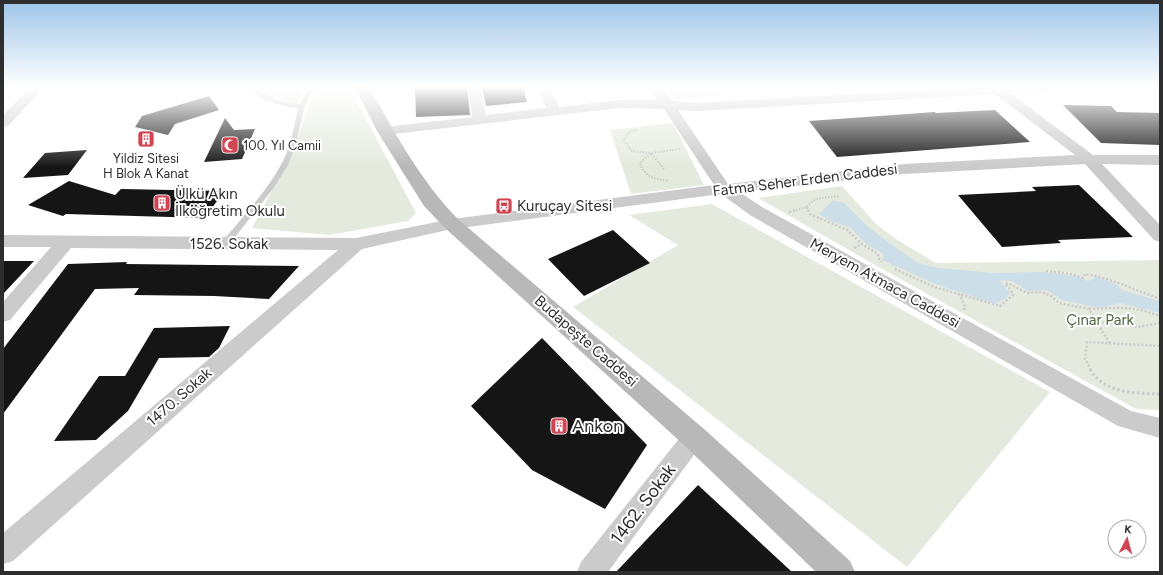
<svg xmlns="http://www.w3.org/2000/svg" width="1163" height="575" font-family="Figtree,sans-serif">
<rect width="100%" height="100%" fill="#fff"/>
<!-- green -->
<path fill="#e5eade" d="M 257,87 L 306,87 L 296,105 L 258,89 Z
M 316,87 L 349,87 L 416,213 L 408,221 L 329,235 L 252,228 L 291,155 Z
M 669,87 L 717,87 L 722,95 L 676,100 Z
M 673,123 L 704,185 L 631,194 L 610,130 Z
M 842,186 L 876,224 L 896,239 L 936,263 L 1160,260 L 1160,410 L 1136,409 L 875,265 L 758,198 Z
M 712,204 L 1050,392 L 907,567 L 573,307 L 678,245 L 629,215 Z"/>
<!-- water -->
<path fill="#ccdee7" d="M 833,200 L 844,203 L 866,225 L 892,245 L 918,263 L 938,268 L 993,273 L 1041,272 L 1075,276 L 1088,281 L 1097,277 L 1115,284 L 1122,290 L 1160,301 L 1160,313 L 1120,303 L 1099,308 L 1062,300 L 1046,290 L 1028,291 L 1012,281 L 999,280 L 1010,293 L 1006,298 L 995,304 L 935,284 L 882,260 L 884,254 L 869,246 L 858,236 L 850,227 L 832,222 L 819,214 Z"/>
<!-- building -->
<path fill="#151515" d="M 415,87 L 467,87 L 470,115 L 416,117 Z
M 482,87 L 523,87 L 527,102 L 486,106 Z
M 209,96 L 219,110 L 175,124 L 168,135 L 135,127 L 142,116 Z
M 1063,105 L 1111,106 L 1117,112 L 1160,113 L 1160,145 L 1101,143 Z
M 995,110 L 1030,142 L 837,157 L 809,121 L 935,112 L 936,113 Z
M 225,118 L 234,130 L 255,129 L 242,159 L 204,162 Z
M 87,150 L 68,175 L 23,178 L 45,153 Z
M 69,181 L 115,195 L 121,189 L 224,191 L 205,218 L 66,214 L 63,216 L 28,205 Z
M 1079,185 L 1133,237 L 1058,240 L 1061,243 L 1002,247 L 958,195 L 1036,191 L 1032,187 Z
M 613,230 L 650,263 L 584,296 L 548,259 Z
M 3,261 L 34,261 L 3,294 Z
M 127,262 L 126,264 L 299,266 L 269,299 L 214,296 L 134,295 L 139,288 L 95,289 L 3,414 L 3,349 L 68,264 Z
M 230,326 L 219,348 L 209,357 L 159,358 L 128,411 L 96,440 L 54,441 L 99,376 L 125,376 L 154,328 Z
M 542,338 L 647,445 L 605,509 L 532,470 L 471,406 Z
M 698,485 L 792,572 L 616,572 Z"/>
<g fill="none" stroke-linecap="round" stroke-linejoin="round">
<!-- path-far2 -->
<path stroke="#cbcbcb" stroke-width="2" stroke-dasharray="1.5 1.5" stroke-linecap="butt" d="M 637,130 L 629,132 L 624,141 L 632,151 L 651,153 L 681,149
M 664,169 L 651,153 L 640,163 C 645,178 655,179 669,181
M 807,207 C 814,196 828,198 840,196
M 793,211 L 807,207 L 809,211"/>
<!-- path-far1 -->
<path stroke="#cbcbcb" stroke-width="2.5" stroke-dasharray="2 2" stroke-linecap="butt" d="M 808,210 L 810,214 L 847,230 L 862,244
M 789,212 L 796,210
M 854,248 L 862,244 L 878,254 L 879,259 L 882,262
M 895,269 L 934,287 L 959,294
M 1046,271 L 1071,274 L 1083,278 L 1085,274 C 1111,278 1135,290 1160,299
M 1089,309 C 1117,308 1132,305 1160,316
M 964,310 L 965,306 L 959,294 L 1000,306 L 1013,295 L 1011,290 L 1005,284 L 1008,283 L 1027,293 L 1042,292 L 1051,296 L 1059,303 L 1089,309 L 1096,322
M 1110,343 L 1096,322 L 1112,323 L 1138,327 L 1160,323
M 1091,370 L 1085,359 L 1087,342 L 1160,346"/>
<!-- path -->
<path stroke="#cbcbcb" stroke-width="3" stroke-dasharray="2.5 2.5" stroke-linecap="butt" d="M 1090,369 C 1104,394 1135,393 1160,394"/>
<!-- lane -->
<path fill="#cbcbcb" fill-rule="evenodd" d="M 250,87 L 256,87 L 257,89 L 279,101 L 300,104 L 308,87 L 314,87 L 305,106 L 295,147 L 288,165 L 273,189 L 228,246 L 222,246 L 221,244 L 222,242 C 245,214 277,181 289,147 C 293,134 295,121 298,108 C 286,107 254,100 250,87 Z"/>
<!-- street -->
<path fill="#cbcbcb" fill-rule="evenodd" d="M 31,87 L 44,87 L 8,126 L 3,127 L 3,115 Z
M 468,87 L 480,87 L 486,115 L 546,108 L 537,87 L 549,87 L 559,107 L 620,100 L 657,100 L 647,87 L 660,87 L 672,101 L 697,103 L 977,87 L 1048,87 L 1047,90 L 1042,91 L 1010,93 L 1093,155 L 1160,155 L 1160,165 L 1102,164 L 1160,225 L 1160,242 L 1154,240 L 1085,164 L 904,174 L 739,192 L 762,207 L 1131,411 L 1160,418 L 1160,438 L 1118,426 L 750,215 L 721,194 L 452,229 L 362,249 L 13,561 L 3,564 L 3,533 L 338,250 L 71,248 L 10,320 L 3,322 L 3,302 L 51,247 L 3,247 L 3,235 L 356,238 L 452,219 L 714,185 L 664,109 L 620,108 L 385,135 L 380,134 L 378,131 L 380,128 L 385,127 L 472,117 ZM 995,94 L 1075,155 L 904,164 L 728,184 L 678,110 L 697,111 Z
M 694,427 L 702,430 L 706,437 L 702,444 L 608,572 L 577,572 L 581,562 L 686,430 Z"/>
<!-- secondary -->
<path fill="#b8b8b8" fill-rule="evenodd" d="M 355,87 L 369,87 C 395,133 421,182 459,220 L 704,429 L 850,561 L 855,572 L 816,572 L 684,445 L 445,228 L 424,206 L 377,131 Z"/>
</g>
<!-- sky -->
<linearGradient id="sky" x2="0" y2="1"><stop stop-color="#9dc5e8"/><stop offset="0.52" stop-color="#fff"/><stop offset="1" stop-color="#fff" stop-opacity="0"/></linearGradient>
<rect width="1163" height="167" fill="url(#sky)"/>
<!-- icons -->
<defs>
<g id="building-square" transform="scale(0.9)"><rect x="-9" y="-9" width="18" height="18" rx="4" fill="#d04654" stroke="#fff"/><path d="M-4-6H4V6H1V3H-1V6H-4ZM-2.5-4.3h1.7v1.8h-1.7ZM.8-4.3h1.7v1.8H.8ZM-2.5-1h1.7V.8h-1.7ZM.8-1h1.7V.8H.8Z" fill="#fff"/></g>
<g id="mosque-square" transform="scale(0.9)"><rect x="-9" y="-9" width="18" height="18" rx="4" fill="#d04654" stroke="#fff"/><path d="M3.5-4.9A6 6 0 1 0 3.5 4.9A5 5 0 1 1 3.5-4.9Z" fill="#fff"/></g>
<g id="bus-square" transform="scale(0.9)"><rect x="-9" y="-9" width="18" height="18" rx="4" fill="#d04654" stroke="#fff"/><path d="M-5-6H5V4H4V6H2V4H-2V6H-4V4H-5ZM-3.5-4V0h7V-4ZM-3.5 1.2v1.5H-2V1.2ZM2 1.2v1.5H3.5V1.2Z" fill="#fff"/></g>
</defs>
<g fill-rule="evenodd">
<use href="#building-square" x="146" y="139"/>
<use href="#mosque-square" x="230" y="145"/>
<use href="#building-square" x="162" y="203"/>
<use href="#bus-square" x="504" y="206"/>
<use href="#building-square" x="559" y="426"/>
</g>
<g text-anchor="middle" stroke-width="4" stroke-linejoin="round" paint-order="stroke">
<!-- far-poi labels -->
<g font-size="13" fill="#2e2e2e" stroke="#fff" text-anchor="start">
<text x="243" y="150">100. Yıl Camii</text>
<text x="146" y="163" text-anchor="middle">Yildiz Sitesi<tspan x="146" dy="15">H Blok A Kanat</tspan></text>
</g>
<!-- street labels -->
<g font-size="15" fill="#2e2e2e" stroke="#fff">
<text transform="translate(805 180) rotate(-7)" y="5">Fatma Seher Erden Caddesi</text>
<text x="229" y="249">1526. Sokak</text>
<text transform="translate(885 283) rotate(29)" y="5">Meryem Atmaca Caddesi</text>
<text transform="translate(586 341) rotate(41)" y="5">Budapeşte Caddesi</text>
<text transform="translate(179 397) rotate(-41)" y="5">1470. Sokak</text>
</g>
<!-- poi labels -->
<g font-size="15" fill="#2e2e2e" stroke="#fff" text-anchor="start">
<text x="175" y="199">Ülkü Akın<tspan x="175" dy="17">İlköğretim Okulu</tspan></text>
<text x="517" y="211">Kuruçay Sitesi</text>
</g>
<!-- park labels -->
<g font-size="15" fill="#536541" stroke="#fff">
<text x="1100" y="325">Çınar Park</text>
</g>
<!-- near-poi labels -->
<g font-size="18" fill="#2e2e2e" stroke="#fff" text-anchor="start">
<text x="572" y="432">Ankon</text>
</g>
<!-- near-street labels -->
<g font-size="18" fill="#2e2e2e" stroke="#fff">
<text transform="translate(643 504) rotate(-53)" y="6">1462. Sokak</text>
</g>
</g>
<!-- border -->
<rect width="1163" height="575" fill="none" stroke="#2e2e2e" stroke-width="8"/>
<!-- north arrow -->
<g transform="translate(1127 539) rotate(6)"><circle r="19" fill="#ffffff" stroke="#ababab"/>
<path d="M0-3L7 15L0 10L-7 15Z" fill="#d04654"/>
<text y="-6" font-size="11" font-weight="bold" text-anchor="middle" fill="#2e2e2e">K</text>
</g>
</svg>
